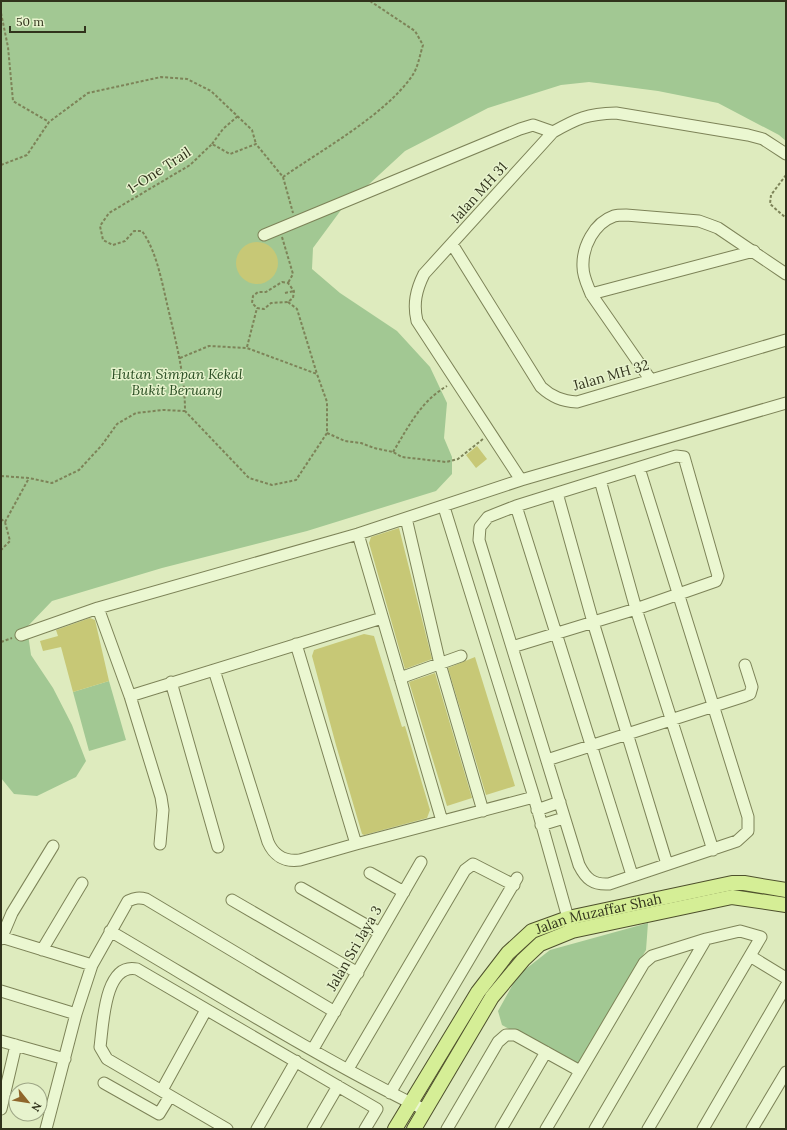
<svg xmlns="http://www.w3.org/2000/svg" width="787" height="1130" font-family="Lora,serif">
<rect width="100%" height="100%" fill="#deebbe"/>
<!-- green -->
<path fill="#a2c893" d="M 1,1 L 786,1 L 786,141 L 779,135 L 718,103 L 658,91 L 589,82 L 561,85 L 488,108 L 405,151 L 341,210 L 313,248 L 312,269 L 340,293 L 397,331 L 430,367 L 447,403 L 444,438 L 452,457 L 452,474 L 436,491 L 307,531 L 162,568 L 52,601 L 27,627 L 31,655 L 53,688 L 72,725 L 86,761 L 76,777 L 37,796 L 14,794 L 1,778 Z
M 109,681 L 126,740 L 89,751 L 73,692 Z
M 648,923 L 646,950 L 577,1067 L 502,1025 L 498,1011 L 518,975 L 550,950 Z"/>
<!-- building -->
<path fill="#c7c876" d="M236 263a21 21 0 1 1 42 0a21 21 0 1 1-42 0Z
M 477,446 L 487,459 L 476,468 L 466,455 Z
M 399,528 L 432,659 L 405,669 L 369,543 L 371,537 Z
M 90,618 L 95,620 L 109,681 L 73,692 L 61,647 L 43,651 L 40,641 L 58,636 L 56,630 Z
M 364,634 L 374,636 L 402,727 L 405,726 L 430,810 L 427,818 L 364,835 L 362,834 L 336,745 L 312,656 L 314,650 Z
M 475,657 L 515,786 L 486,795 L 448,668 Z
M 435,673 L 472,798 L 447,806 L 409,682 Z"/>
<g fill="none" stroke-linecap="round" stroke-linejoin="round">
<!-- minor casing -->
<g stroke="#7d8358" stroke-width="13">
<path id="minor" d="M 264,235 L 520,129 L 533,125 L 553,132
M 452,244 L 541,387 C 552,397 562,401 577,402 L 786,340
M 591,294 L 754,251
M 650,379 L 591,294 C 588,286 583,277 583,267 C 582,247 594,223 614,216 C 617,215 623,215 626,215 L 699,221 L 710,225 L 718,228 L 786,274
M 521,480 L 417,321 C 413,304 416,290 424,274 L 553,132 C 578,118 587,114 616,113 L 748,135 L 763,139 L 786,154
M 600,480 L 636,609 L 713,850
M 557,493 L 593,622 L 667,864
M 516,506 L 632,875
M 444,507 L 534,797 L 570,925
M 406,518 L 440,664 L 483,811
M 358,534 L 442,821
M 98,608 L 130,696 L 161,797 L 163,810 L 160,844
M 21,635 L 98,608 L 358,534 L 521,480 L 786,403
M 296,644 L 356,844
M 512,647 L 636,609 L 716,581 L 718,576 L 684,457 L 676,456 L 516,506 L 488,517 L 480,527 L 479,540 L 579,865 C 586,879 593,885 609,884 L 737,841 L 748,831 L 748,817 L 639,468
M 214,670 L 268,842 C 274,856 285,862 300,860 L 356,844 L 534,797
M 400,678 L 461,656
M 171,682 L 218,847
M 130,696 L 382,618
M 547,760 L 745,696 L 750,694 L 752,687 L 745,665
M 537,810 L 560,802
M 541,825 L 564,818
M 370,873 L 404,892
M 301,888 L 380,933
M 232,900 L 358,973
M 110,931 C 214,992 317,1057 425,1110
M 1,937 L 92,965
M 1,939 L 12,913 L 53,846
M 42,950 L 82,883
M 750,956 L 786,978
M 1,991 L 76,1014
M 1,1041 L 65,1059
M 313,1049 L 421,862
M 348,1069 L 465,870 L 473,864 L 514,885
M 104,1083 L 159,1114 L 170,1096
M 162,1090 L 206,1010
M 390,1093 L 517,878
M 1,1109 L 16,1045
M 46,1129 L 76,1014 L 92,965 L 128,901 C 135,898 139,897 146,899 L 335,1012
M 227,1129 L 107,1059 L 100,1047 C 103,1026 104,962 137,969 L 377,1109 L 365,1129
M 257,1129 L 296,1061
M 313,1129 L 338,1086
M 447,1129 L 498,1042 L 506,1035 L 515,1035 L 580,1071
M 501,1129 L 546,1052
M 546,1129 L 644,963 L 652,956 L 706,939 L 740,931 L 761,937 L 648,1129
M 595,1129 L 706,939
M 703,1129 L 786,986
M 752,1129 L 786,1072"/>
</g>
<!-- major casing -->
<g stroke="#4e502c" stroke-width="16">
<g id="major">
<path id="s1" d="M 395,1129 L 478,992 L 508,953 L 532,931 L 568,918 L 732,883 L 744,883 L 786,890"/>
<path d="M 414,1129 L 492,997 L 523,960 L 540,944 L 572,931 L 732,897 L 786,905"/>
</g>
</g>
<!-- path -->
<path stroke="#7d8358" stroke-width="2" stroke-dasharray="3 2" stroke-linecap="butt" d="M 1,13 L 8,47 L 13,101 L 49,122
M 212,144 L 223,129 L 238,116
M 1,165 L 27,155 L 49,122 L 88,93 L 161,77 L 187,79 L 211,91 L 252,130 L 256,144
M 786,175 L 771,195 L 770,204 L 786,218
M 283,177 L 293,213
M 282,237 L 293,274 L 288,283
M 282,282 L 288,283 L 294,291 L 293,298 L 288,302 L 271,303 L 264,309 L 257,308 L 252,303 L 253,296 L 258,292 L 266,292 Z
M 285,293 L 294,291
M 288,302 L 297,309 L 317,374
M 247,347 L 257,308
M 180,358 L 209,346 L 247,348 L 317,374 L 327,402 L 327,433 L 296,480 L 272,485 L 249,478 L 185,411
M 327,433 L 345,441 L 361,443 L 374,448 L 393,452 L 402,457 L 446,462 L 458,459 L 483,439
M 393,452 C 409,426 420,402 447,386
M 1,476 L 29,478 L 52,483 L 79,470 L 102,445 L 117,424 L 136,413 L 163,410 L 185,411 C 185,376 176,342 168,308 C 162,283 157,252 142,231 L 134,231 L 125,241 L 113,245 L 103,240 L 100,226 L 109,213 L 190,165 L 212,144 L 230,154 L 256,144 L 283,177 C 323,149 385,115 412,76 C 418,68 420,54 423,45 L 415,31 L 370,1
M 1,519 L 5,522 L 10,541 L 1,550
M 5,522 L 29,478
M 1,642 L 12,638"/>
<!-- minor -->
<use href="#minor" stroke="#ebf7d1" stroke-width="11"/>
<!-- major -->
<use href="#major" stroke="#d5ee96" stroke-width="14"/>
</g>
<g text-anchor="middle" stroke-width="3" stroke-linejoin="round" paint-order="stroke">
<!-- street labels -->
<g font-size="14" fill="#31331c" stroke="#e7f3cd">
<text transform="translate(159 170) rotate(-33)" y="5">1-One Trail</text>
<text transform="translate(479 192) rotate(-48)" y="5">Jalan MH 31</text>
<text transform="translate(611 375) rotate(-16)" y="5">Jalan MH 32</text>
<text dy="5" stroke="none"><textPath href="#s1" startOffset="311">Jalan Muzaffar Shah</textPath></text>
<text transform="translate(354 948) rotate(-60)" y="5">Jalan Sri Jaya 3</text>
</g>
<!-- park labels -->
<g font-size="14" font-style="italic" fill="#2a4e23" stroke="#e7f3cd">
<text x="177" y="379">Hutan Simpan Kekal<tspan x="177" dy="16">Bukit Beruang</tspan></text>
</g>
</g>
<!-- border -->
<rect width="787" height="1130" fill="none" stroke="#31331c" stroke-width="4"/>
<!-- north arrow -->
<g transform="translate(28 1102) rotate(120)"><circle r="19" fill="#e7f3cd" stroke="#9ea686"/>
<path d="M0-3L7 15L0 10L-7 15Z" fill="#8f662b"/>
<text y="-6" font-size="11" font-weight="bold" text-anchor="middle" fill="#31331c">N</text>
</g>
<!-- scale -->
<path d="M10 26v6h75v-6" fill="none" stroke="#31331c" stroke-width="2"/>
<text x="16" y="26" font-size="12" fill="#31331c" stroke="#e7f3cd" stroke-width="3" paint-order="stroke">50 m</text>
</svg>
